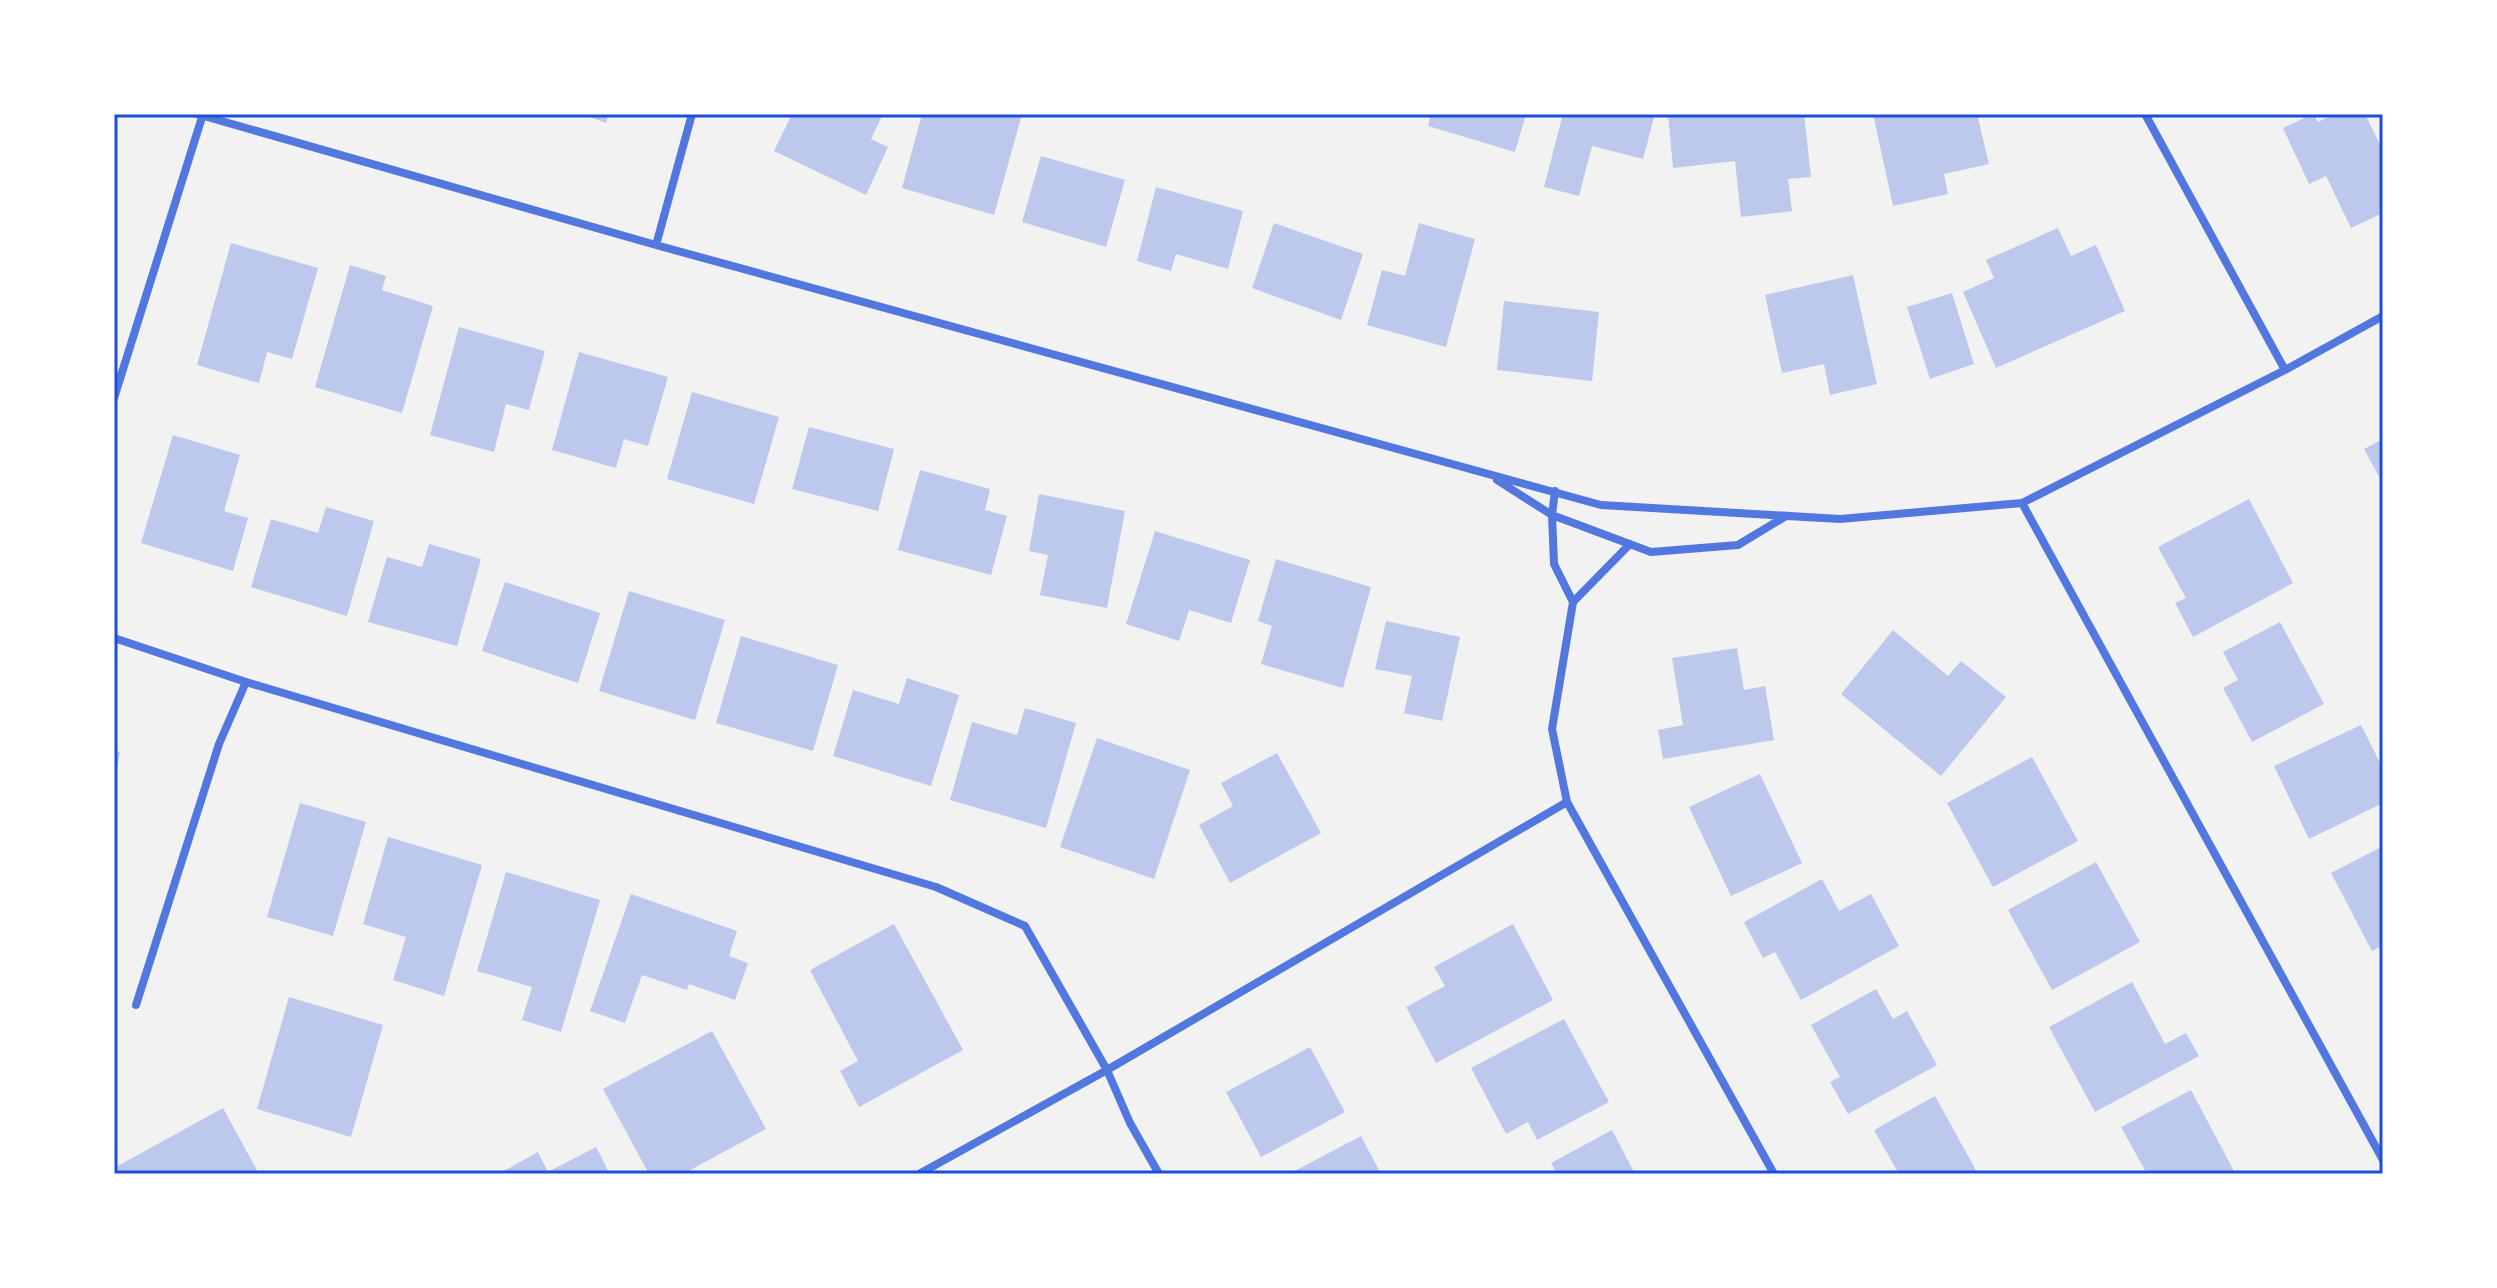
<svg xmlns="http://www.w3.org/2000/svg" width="2497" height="1288" font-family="'Source Sans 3',sans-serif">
<rect width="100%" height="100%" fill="#f2f2f2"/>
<!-- building -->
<path fill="#bdc9ec" d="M 582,114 L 609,114 L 606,123 Z
M 792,114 L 883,114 L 871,139 L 888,147 L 866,195 L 774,151 Z
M 922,114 L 1022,114 L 994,215 L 902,188 Z
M 1431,114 L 1526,114 L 1515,152 L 1428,126 Z
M 1563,114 L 1655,114 L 1643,159 L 1592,146 L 1579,196 L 1544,187 Z
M 1668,114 L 1804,114 L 1811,177 L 1788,179 L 1792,211 L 1741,217 L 1735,161 L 1673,168 Z
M 1873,114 L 1977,114 L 1989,164 L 1944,174 L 1948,194 L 1893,206 Z
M 2313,114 L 2318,122 L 2334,114 L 2365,114 L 2383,151 L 2383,213 L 2351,228 L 2326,176 L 2309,184 L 2283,128 Z
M 1041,156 L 1125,180 L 1106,247 L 1022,222 Z
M 1156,187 L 1243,211 L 1228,269 L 1176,254 L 1171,271 L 1137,261 Z
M 1274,223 L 1363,254 L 1341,320 L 1252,288 Z
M 1419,223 L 1475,239 L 1446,347 L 1367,325 L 1382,270 L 1405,276 Z
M 2058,228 L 2071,256 L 2096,245 L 2125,311 L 1996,368 L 1963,292 L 1994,278 L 1986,260 Z
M 231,243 L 318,268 L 292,359 L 267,352 L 259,383 L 197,365 Z
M 350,265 L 386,276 L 382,290 L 433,306 L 402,413 L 315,387 Z
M 1853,275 L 1877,384 L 1830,395 L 1824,364 L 1782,373 L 1765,295 Z
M 1952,293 L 1974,364 L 1930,379 L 1907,307 Z
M 1504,301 L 1599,312 L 1592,381 L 1497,370 Z
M 459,327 L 545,351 L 529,410 L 506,404 L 494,452 L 430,435 Z
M 579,352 L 668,377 L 648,446 L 624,439 L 616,468 L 552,450 Z
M 692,392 L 779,417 L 754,504 L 667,479 Z
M 809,427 L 894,449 L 878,511 L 792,489 Z
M 173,435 L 240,455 L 224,511 L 248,518 L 233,571 L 141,543 Z
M 2383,439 L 2383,484 L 2364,449 Z
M 920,470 L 990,489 L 985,510 L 1007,516 L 991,575 L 898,550 Z
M 1039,494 L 1125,511 L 1107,608 L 1040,595 L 1048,555 L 1029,551 Z
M 2249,499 L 2293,583 L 2193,637 L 2175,603 L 2186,598 L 2158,547 Z
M 326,507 L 374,521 L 347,616 L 251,587 L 271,519 L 318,533 Z
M 1155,531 L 1250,560 L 1231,623 L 1189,610 L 1179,641 L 1126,624 Z
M 429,544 L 481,559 L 457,646 L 368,622 L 387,557 L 422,567 Z
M 1276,559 L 1371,587 L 1343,688 L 1261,664 L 1272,626 L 1258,621 Z
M 505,582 L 600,613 L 578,683 L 482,651 Z
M 629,591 L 725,620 L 695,720 L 599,691 Z
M 1386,621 L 1460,637 L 1442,721 L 1404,713 L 1412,676 L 1375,669 Z
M 2280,622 L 2324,704 L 2252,742 L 2223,688 L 2238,680 L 2223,652 Z
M 1893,630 L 1948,676 L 1961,661 L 2006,697 L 1941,776 L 1841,694 Z
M 741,636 L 838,665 L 813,751 L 716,723 Z
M 1737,648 L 1744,690 L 1765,686 L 1774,740 L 1663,759 L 1658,730 L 1683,725 L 1672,658 Z
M 907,678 L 959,695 L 931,786 L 833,756 L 853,690 L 899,704 Z
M 1025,708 L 1076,723 L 1046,828 L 950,800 L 972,722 L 1017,735 Z
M 2361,725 L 2383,769 L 2383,803 L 2309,839 L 2274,766 Z
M 1097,738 L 1190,770 L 1154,879 L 1060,847 Z
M 114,751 L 120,752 L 115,778 L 114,777 Z
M 1277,753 L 1321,833 L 1230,883 L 1199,825 L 1233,806 L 1221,783 Z
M 2032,757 L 2078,841 L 1993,887 L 1947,803 Z
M 1760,774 L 1802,863 L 1731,896 L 1689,807 Z
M 300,803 L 366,822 L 333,936 L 267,917 Z
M 388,837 L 482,865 L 444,996 L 393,980 L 406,937 L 363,924 Z
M 2383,846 L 2383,945 L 2372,951 L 2331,873 Z
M 2096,862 L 2140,942 L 2052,990 L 2008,910 Z
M 506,872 L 600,900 L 561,1032 L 522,1020 L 532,987 L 477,971 Z
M 1822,879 L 1839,911 L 1871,894 L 1899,946 L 1801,1000 L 1775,952 L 1763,958 L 1744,922 Z
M 631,894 L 737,931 L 729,956 L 748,963 L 735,1000 L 689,984 L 687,990 L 642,975 L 625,1023 L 590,1011 Z
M 894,924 L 963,1050 L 859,1107 L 840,1071 L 858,1061 L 810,970 Z
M 1513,924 L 1553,1000 L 1436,1063 L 1406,1007 L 1445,986 L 1434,967 Z
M 2132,982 L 2165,1044 L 2186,1033 L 2199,1056 L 2095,1112 L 2049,1027 Z
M 1876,989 L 1893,1019 L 1907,1011 L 1937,1065 L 1848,1114 L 1830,1082 L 1840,1077 L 1811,1025 Z
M 289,997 L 383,1025 L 351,1137 L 257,1109 Z
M 1564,1019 L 1609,1102 L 1537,1140 L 1528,1122 L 1506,1134 L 1471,1068 Z
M 712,1031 L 766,1129 L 683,1174 L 649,1174 L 603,1089 Z
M 1310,1047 L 1345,1112 L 1261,1157 L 1226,1092 Z
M 2191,1090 L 2234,1171 L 2229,1174 L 2147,1174 L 2121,1127 Z
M 1935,1096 L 1977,1172 L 1973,1174 L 1899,1174 L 1874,1130 Z
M 223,1108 L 259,1174 L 114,1174 L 114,1168 Z
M 1612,1130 L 1635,1174 L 1557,1174 L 1551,1163 Z
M 1361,1136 L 1381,1174 L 1289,1174 Z
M 596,1147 L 610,1174 L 503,1174 L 502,1172 L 538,1152 L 548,1172 Z"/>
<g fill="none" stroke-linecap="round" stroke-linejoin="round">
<!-- minor -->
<path stroke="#5277de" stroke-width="8" d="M 197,114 L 656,245 L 1601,505 L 1840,519 L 2022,503 L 2285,370 L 2383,316
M 2145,114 L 2285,370
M 656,245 L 692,114
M 114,398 L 203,114
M 1497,480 L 1552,515 L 1651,552 L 1738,545 L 1786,516
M 1555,491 L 1552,515 L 1554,564 L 1573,602
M 2022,503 L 2383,1160
M 114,638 L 246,682 L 936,887 L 1025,926 L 1107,1070 L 1130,1123 L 1159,1174
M 1567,802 L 1774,1174
M 136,1005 L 219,744 L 246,682
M 919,1174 L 1107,1070 L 1567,802 L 1552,729 L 1573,602 L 1630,544"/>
</g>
<!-- border -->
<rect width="2497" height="1288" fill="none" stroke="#ffffff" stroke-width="232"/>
<rect x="116" y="116" width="2265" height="1056" fill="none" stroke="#1d4ed8" stroke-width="3"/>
</svg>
